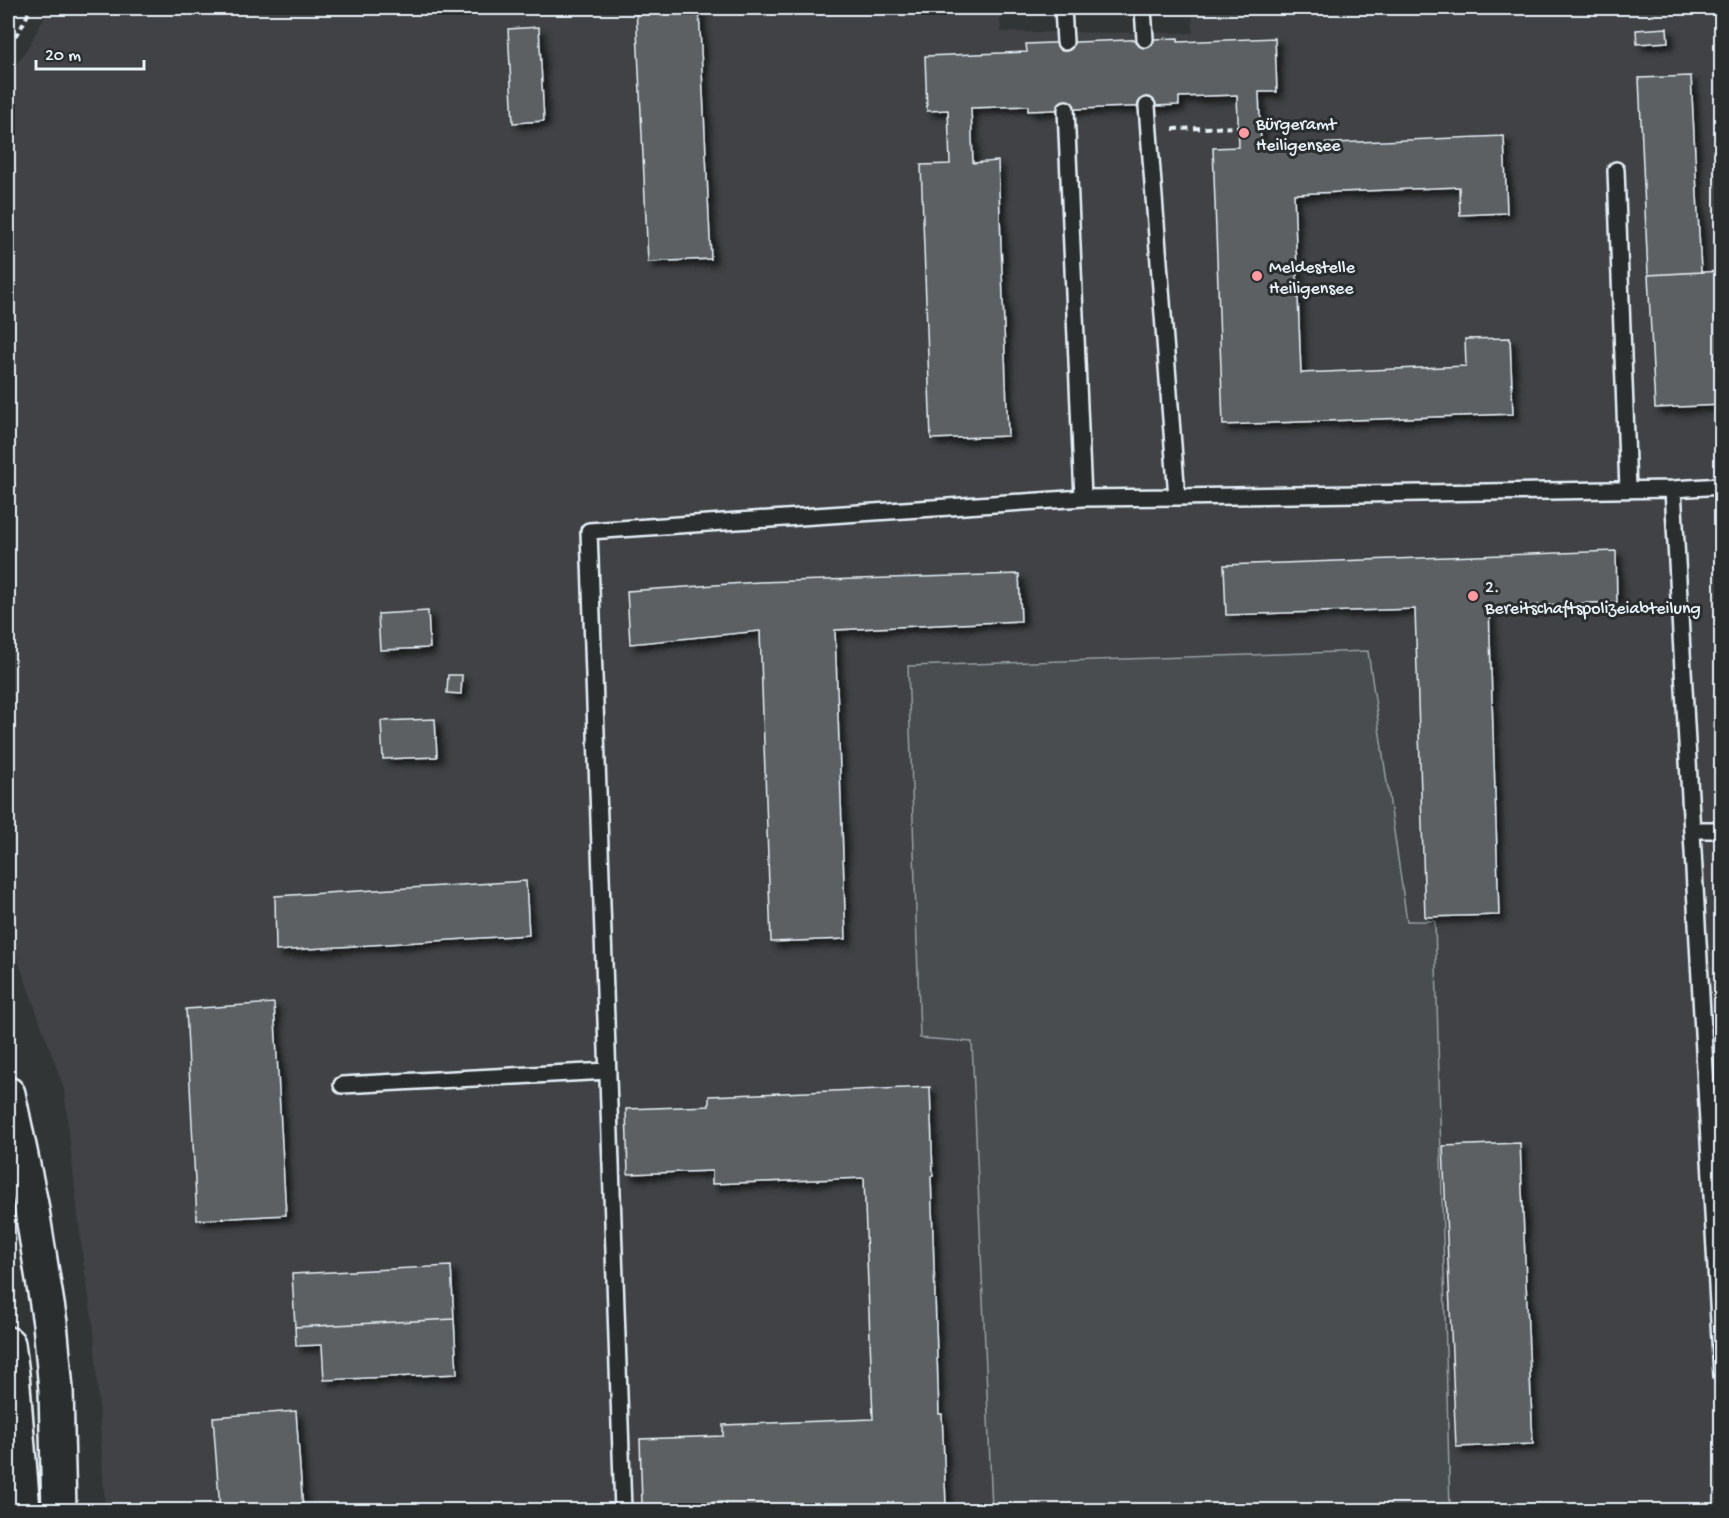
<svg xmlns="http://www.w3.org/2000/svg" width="1729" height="1518" font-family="'Gochi Hand',sans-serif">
<defs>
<filter id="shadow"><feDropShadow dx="5.5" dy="5.5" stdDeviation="3" flood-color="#0009"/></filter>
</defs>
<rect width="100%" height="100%" fill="#323536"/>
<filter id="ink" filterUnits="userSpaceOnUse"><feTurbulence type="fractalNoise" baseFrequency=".0167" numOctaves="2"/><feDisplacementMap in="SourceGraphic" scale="12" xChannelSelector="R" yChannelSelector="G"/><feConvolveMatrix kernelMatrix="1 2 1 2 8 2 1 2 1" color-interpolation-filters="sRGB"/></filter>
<g filter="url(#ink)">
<!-- built -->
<path fill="#3f4244" d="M 49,8 L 999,8 L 1001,32 L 1193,33 L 1192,8 L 1721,8 L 1721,1510 L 105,1510 L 94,1330 L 83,1260 L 64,1089 L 8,932 L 8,83 L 11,73 L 30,44 Z"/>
<!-- green -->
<path fill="#494d4f" stroke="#989fa4" stroke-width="1.5" d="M 1368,651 L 1407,921 L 1435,921 L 1450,1510 L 992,1510 L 972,1042 L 920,1038 L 908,666 Z"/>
<!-- building -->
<path fill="#5c6063" stroke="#e8f1f8" stroke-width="1.5" filter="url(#shadow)" d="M 636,8 L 699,8 L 711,259 L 648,262 Z
M 539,27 L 544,121 L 513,123 L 508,29 Z
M 1667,28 L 1668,42 L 1637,44 L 1636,30 Z
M 1178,38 L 1178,42 L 1275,38 L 1277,92 L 1259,92 L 1261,146 L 1504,136 L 1507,213 L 1460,215 L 1459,187 L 1294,194 L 1301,373 L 1466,366 L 1465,339 L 1510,338 L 1513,414 L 1223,425 L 1213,148 L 1239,147 L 1237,95 L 1179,97 L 1179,105 L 1028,111 L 1028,106 L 971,108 L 973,163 L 998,161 L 1008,436 L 931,439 L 921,165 L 950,164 L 948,110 L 927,111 L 925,56 L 1027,52 L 1026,44 Z
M 1691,76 L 1701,272 L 1648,275 L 1639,78 Z
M 1722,271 L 1722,405 L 1655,408 L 1648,275 Z
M 1616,551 L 1617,602 L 1489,607 L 1499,915 L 1425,917 L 1415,609 L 1226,615 L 1224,565 Z
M 1019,574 L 1021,621 L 835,630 L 846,939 L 771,942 L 760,631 L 630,644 L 627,591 L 759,582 Z
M 428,611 L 430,648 L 380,650 L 378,614 Z
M 448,675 L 462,675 L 461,694 L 447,693 Z
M 435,719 L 437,757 L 383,759 L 381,721 Z
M 526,881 L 529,935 L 276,951 L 275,896 Z
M 274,1003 L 286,1215 L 197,1220 L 186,1009 Z
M 930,1087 L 933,1176 L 931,1176 L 939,1414 L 942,1414 L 946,1504 L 796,1510 L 726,1510 L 726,1502 L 642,1505 L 640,1439 L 723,1436 L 723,1425 L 873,1419 L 864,1178 L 712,1184 L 712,1171 L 628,1174 L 626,1109 L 709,1106 L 709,1096 Z
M 1520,1143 L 1533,1444 L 1456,1447 L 1443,1146 Z
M 451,1266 L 454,1319 L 295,1327 L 292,1274 Z
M 454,1319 L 457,1374 L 324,1380 L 322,1345 L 296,1346 L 295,1327 Z
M 296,1411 L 303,1510 L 220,1510 L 213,1417 Z"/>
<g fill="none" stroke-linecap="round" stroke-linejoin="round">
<!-- service casing -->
<g stroke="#e8f1f8" stroke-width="20">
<path id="service" d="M 1063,8 L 1065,42
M 1143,8 L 1145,39
M 1147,106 L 1177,497 L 1673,489 L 1722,1376
M 1616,170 L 1628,489
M 1673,489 L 1722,486
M 1083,498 L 1177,497
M 1693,830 L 1722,830
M 342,1085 L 608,1071
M 623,1510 L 589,531 L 1083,498 L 1066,109"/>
</g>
<!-- motorway casing -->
<g stroke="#e8f1f8" stroke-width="38">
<path id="motorway" d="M 8,1094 L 31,1204 L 50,1323 L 56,1390 L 59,1510
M 8,1344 L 12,1374 L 23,1510"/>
</g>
<!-- path -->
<path stroke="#e8f1f8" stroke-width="4" stroke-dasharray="6 4.5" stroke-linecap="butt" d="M 8,44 L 20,30 L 31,8
M 1173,129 L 1238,127"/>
<!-- service -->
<use href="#service" stroke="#2a2d2e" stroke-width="15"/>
<!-- motorway -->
<use href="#motorway" stroke="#2a2d2e" stroke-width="33"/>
</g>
</g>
<!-- markers -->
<g fill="#ff9aa2" stroke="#2a2d2e" stroke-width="2">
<circle cx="1244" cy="133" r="6"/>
<circle cx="1257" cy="276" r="6"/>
<circle cx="1473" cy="596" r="6"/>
</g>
<g text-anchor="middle" stroke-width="6" stroke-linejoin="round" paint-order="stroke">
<!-- poi labels -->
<g font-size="18" fill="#e8f1f8" stroke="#2a2d2e" text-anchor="start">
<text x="1256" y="129">Bürgeramt<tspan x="1256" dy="21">Heiligensee</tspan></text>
<text x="1269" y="272">Meldestelle<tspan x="1269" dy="21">Heiligensee</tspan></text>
<text x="1485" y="592">2.<tspan x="1485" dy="21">Bereitschaftspolizeiabteilung</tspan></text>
</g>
</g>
<!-- margin -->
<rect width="1729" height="1518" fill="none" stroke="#2a2d2e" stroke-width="30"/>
<rect x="15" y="15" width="1699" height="1488" fill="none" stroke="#e8f1f8" stroke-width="2" filter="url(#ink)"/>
<!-- scale -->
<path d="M36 60v9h108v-9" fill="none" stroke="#e8f1f8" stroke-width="3"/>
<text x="45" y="60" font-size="18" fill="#e8f1f8" stroke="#2a2d2e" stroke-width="4.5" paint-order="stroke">20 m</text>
</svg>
